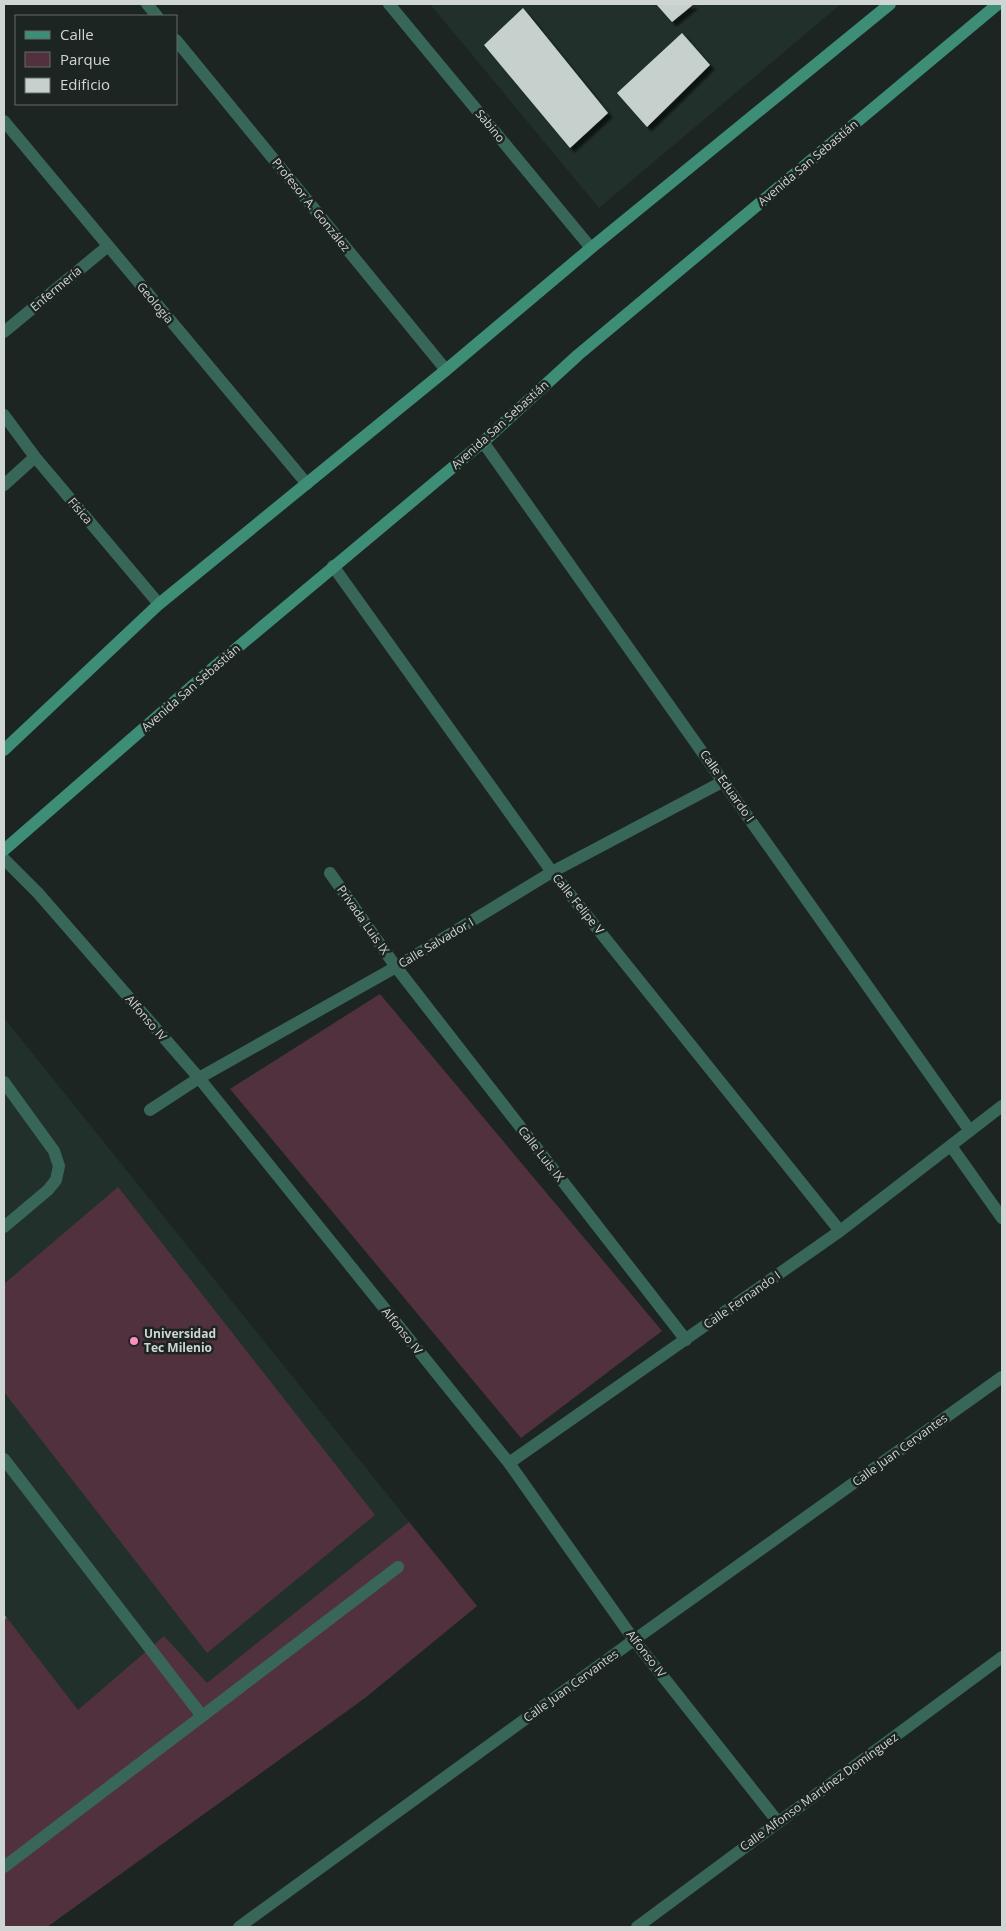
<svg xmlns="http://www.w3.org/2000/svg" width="1006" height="1931" font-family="'Open Sans',sans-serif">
<defs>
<filter id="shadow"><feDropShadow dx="4.5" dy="4.5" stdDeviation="1" flood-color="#0009"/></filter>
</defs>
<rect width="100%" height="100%" fill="#1d2522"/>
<!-- built -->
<path fill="#21302b" d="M 430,4 L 841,4 L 599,208 Z
M 4,1018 L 477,1606 L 365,1698 L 47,1927 L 4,1927 Z"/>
<!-- green -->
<path fill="#52313f" d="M 380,994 L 662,1331 L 521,1438 L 230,1089 Z
M 118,1187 L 375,1515 L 207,1653 L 4,1392 L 4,1284 Z
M 409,1522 L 477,1606 L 365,1698 L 47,1927 L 4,1927 L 4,1614 L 78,1710 L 164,1636 L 207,1683 Z"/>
<!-- building -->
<path fill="#c6d1cd" filter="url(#shadow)" d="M 656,4 L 694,4 L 672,22 Z
M 523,8 L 608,113 L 570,148 L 484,45 Z
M 682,33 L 710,65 L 647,127 L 617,93 Z"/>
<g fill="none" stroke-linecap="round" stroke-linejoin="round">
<!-- path -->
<path stroke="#666d6a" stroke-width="3" stroke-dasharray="4 2.5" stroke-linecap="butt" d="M 4,1618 L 6,1617"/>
<!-- lane -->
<path stroke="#386759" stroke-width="12" d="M 4,1082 L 54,1151 L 59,1166 L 56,1180 L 48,1190 L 4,1227
M 4,1459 L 202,1716
M 4,1867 L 398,1567"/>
<!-- street -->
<path stroke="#386759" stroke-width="12" d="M 147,4 L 157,16
M 389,4 L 591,248
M 176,40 L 446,370
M 4,121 L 307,484
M 4,332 L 108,246
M 4,415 L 35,457 L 159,604
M 483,442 L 970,1131
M 4,485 L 35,457
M 333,566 L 552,872 L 840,1231
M 4,859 L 38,893 L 199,1078 L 509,1463 L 634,1640 L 778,1822
M 330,873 L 396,967 L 686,1340
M 150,1110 L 199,1078 L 396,967 L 552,872 L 724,781
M 951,1146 L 1002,1218
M 509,1463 L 840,1231 L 1002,1106
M 239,1927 L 634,1640 L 1002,1377
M 637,1927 L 1002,1657"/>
<!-- secondary -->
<path stroke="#3d8d77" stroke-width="12" d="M 4,750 L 159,604 L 446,370 L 591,248 L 890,4
M 4,850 L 213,668 L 483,442 L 578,355 L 998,4"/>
</g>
<!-- markers -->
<circle fill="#fd8ebf" stroke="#1d2522" stroke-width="2" cx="134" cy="1341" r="5"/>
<g text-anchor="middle" stroke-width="5" stroke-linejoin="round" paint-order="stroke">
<!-- street labels -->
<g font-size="12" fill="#cfd5d3" stroke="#1d2522">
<text transform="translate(490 126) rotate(50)" y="4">Sabino</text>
<text transform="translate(808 163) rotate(-40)" y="4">Avenida San Sebastián</text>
<text transform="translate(311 205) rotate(51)" y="4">Profesor A. González</text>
<text transform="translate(56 289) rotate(-40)" y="4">Enfermería</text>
<text transform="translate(155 303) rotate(50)" y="4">Geología</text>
<text transform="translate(500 425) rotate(-42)" y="4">Avenida San Sebastián</text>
<text transform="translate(80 511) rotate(50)" y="4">Física</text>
<text transform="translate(191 688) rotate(-41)" y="4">Avenida San Sebastián</text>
<text transform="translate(727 786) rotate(55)" y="4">Calle Eduardo I</text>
<text transform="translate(578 904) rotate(51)" y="4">Calle Felipe V</text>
<text transform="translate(363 920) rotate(55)" y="4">Privada Luis IX</text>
<text transform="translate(436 943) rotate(-31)" y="4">Calle Salvador I</text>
<text transform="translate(146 1018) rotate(49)" y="4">Alfonso IV</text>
<text transform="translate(541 1154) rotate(52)" y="4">Calle Luis IX</text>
<text transform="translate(742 1300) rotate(-35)" y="4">Calle Fernando I</text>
<text transform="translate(402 1331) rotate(51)" y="4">Alfonso IV</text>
<text transform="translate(900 1450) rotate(-36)" y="4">Calle Juan Cervantes</text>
<text transform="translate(646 1654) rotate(52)" y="4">Alfonso IV</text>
<text transform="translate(571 1686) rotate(-36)" y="4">Calle Juan Cervantes</text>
<text transform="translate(819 1792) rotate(-36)" y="4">Calle Alfonso Martínez Domínguez</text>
</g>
<!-- poi labels -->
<g font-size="12" font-weight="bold" fill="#cfd5d3" stroke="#1d2522" text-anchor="start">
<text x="144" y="1338">Universidad<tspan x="144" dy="14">Tec Milenio</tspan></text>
</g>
</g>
<!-- border -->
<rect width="1006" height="1931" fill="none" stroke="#cfd5d3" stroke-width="10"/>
<!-- legend -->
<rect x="15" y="15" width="162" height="90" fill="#1d2522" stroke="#646b69"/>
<rect x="25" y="31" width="25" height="8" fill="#3d8d77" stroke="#646b69"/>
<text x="60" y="40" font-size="15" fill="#cfd5d3">Calle</text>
<rect x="25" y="52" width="25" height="15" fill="#52313f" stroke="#646b69"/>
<text x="60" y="65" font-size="15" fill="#cfd5d3">Parque</text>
<rect x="25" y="78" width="25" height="15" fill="#c6d1cd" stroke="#646b69"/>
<text x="60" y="90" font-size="15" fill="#cfd5d3">Edificio</text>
</svg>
